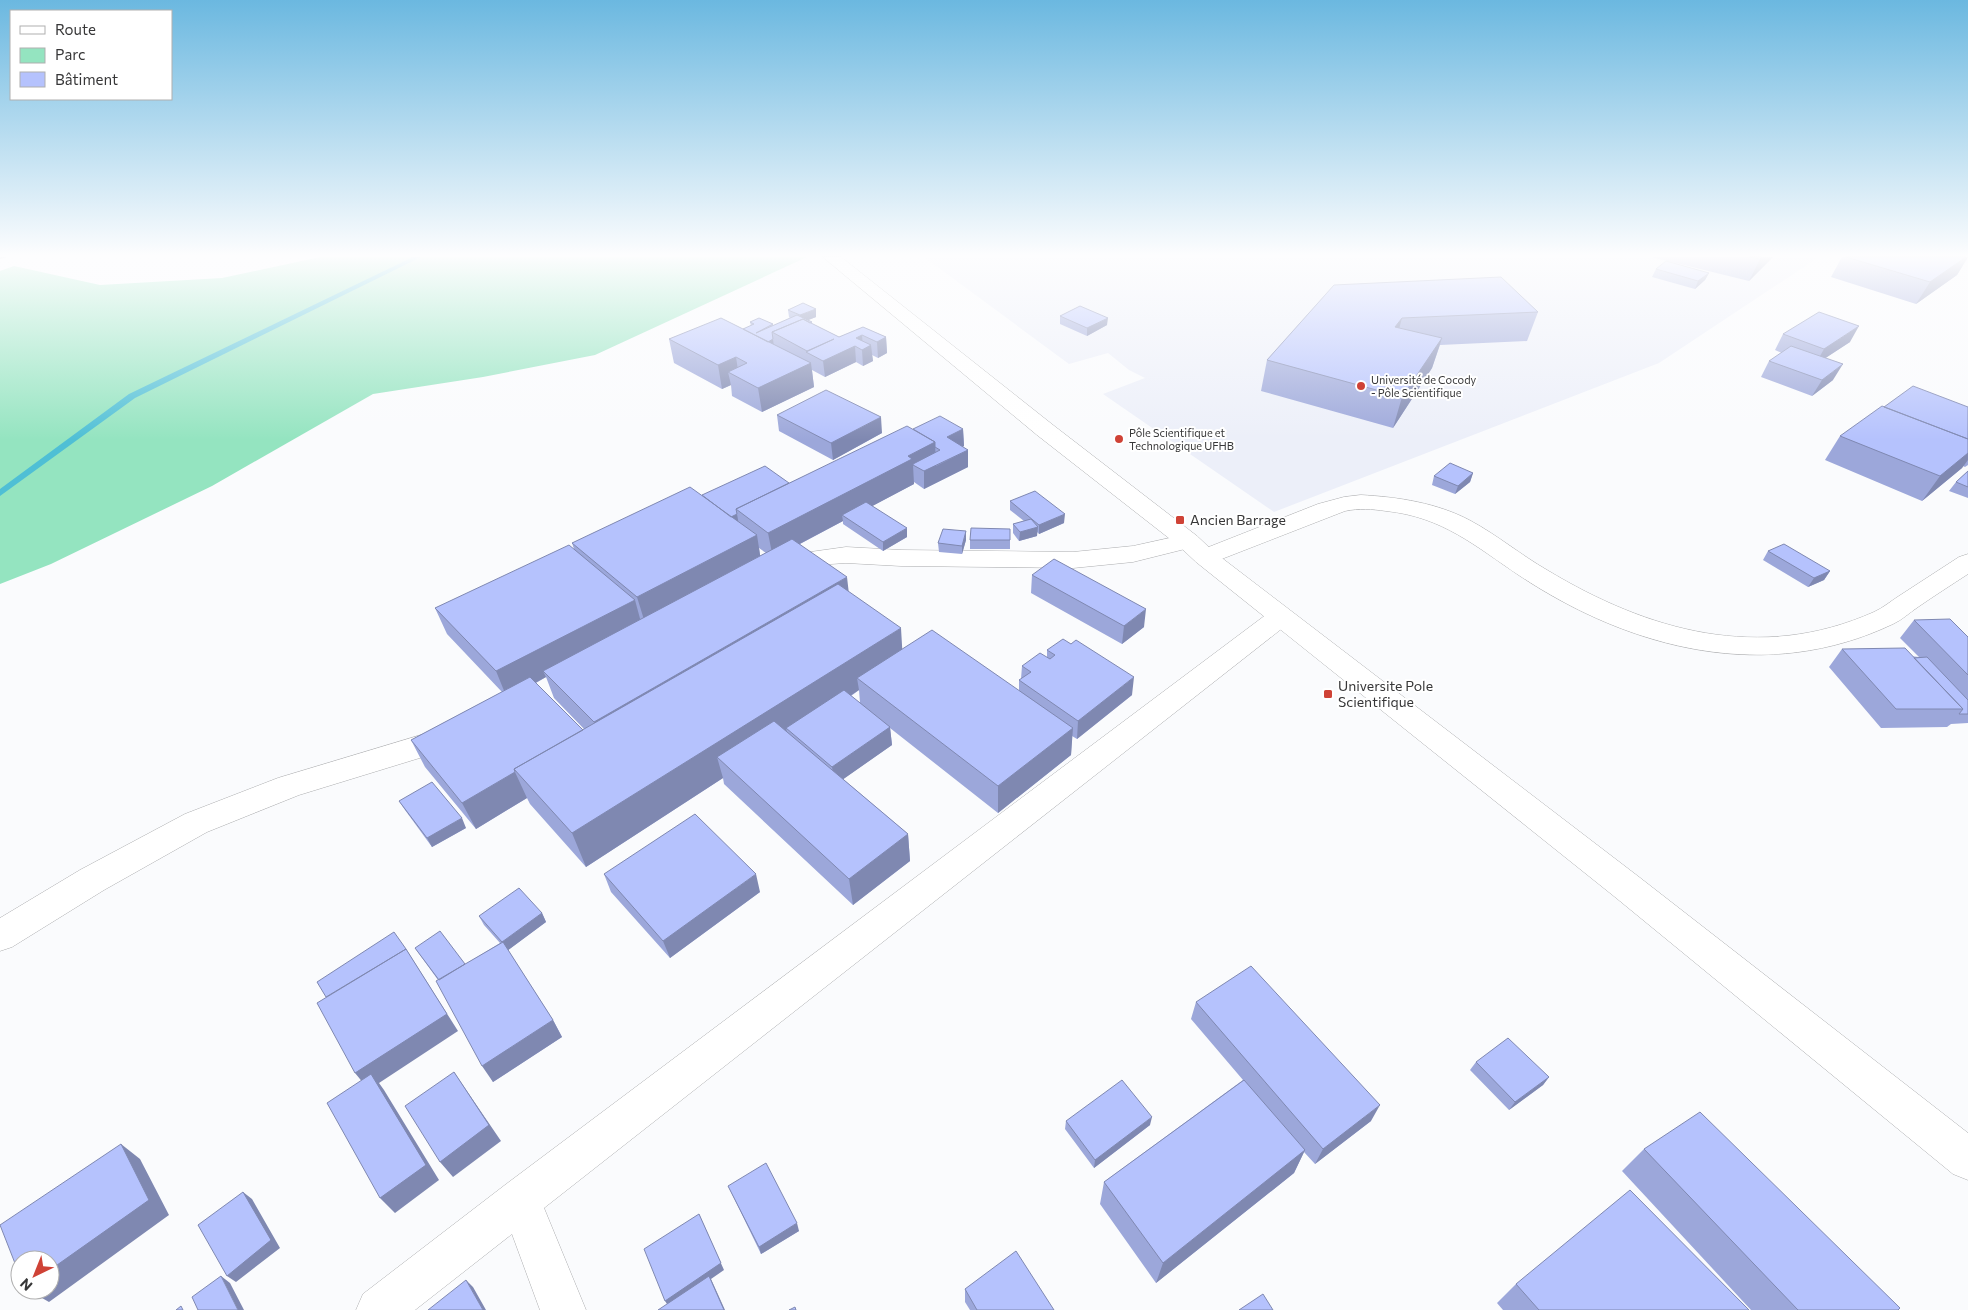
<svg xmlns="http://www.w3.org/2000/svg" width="1968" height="1310" font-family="Commissioner,sans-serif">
<rect width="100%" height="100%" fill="#fafbfd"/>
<!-- built -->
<path fill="#eceff9" d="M 924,257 L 1819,257 L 1659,363 L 1274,512 L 1103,394 L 1145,378 L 1129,370 L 1108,353 L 1069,364 Z"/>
<!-- green -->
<path fill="#94e4c0" d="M 320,257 L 807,257 L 595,355 L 483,377 L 373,394 L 212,486 L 51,564 L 0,584 L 0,271 L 14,266 L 100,285 L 222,278 Z"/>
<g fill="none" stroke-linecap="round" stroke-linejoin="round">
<!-- stream -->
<path fill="#4fbfd5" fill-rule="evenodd" d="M 413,257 L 421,257 L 135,398 L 0,496 L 0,489 L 129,394 Z"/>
<!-- minor casing -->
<g stroke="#acadaf" stroke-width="1">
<path id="minor" d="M 1361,495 C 1398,497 1438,503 1471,521 C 1497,535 1521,555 1547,570 C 1648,631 1760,663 1874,612 C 1883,608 1891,601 1899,596 C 1919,583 1939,570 1959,557 L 1968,554 L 1968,574 C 1951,585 1934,596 1918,607 C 1909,613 1902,620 1893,624 C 1767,684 1632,650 1520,576 C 1475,546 1443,517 1386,511 C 1372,509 1359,508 1345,511 L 1214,562 L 1205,565 L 1196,562 L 1193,557 L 1196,552 L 1318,504 L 1344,497 Z
M 1188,534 L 1197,536 L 1200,541 L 1197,546 L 1133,562 L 1073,568 L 901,566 L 846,563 L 816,565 L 784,577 L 775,575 L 771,569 L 775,563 L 803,553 L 846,547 L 901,550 L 1073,552 L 1133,546 Z
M 1280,608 L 1289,611 L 1293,617 L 1289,623 L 544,1208 L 586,1310 L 540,1310 L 512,1234 L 415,1310 L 356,1310 L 363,1294 L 505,1185 L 1271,611 Z
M 451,726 L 462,729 L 466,737 L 462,745 L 299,795 L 207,832 L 104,890 L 12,947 L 0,951 L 0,918 L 80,870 L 185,814 L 278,778 Z"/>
</g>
<!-- major casing -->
<g stroke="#acadaf" stroke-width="1">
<path id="major" d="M 823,257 L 841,257 L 1053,425 L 1197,536 L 1214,552 L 1639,877 L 1968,1133 L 1968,1180 L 1953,1174 L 1615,897 L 1196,562 L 1179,546 L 1037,435 Z"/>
</g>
<!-- minor -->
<use href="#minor" fill="#fff" fill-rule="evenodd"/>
<!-- major -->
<use href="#major" fill="#fff" fill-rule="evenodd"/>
</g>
<!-- wall -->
<path fill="#9ca7da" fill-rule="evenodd" d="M 1651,257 L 1773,257 L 1749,281 Z
M 1842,257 L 1968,257 L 1957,275 L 1916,304 L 1831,277 Z
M 1656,269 L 1709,273 L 1705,280 L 1695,289 L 1652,277 Z
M 1334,285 L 1538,312 L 1527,341 L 1440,345 L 1432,368 L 1393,428 L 1261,391 L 1267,360 Z
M 788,310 L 816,317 L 808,320 L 812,322 L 812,324 L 839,337 L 863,327 L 886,337 L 887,353 L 878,358 L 872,355 L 873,361 L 863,366 L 856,362 L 825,377 L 812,370 L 814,387 L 762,412 L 732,396 L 731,385 L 722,389 L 674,363 L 669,339 L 743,329 L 751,326 L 750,322 L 773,324 L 773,326 L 790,318 L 789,317 Z
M 1060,316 L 1107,325 L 1087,336 L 1060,324 Z
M 1783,334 L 1850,342 L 1825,358 L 1833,380 L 1812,396 L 1761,377 L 1769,361 L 1782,353 L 1775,350 Z
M 1968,407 L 1968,465 L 1965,467 L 1963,466 L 1962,468 L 1922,501 L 1825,460 L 1840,436 Z
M 777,415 L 882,433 L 833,460 L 779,431 Z
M 913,429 L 963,429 L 964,446 L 962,447 L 968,450 L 968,467 L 924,489 L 914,482 L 914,484 L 872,506 L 907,537 L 883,551 L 843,524 L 843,521 L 800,544 L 849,592 L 902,649 L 1019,691 L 1019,680 L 1021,679 L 1022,666 L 1047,657 L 1047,650 L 1132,695 L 1077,739 L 1072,736 L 1071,755 L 998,813 L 890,728 L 892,745 L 843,779 L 908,834 L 910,861 L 853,905 L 724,784 L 723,778 L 586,867 L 530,804 L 527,798 L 476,829 L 425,767 L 411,740 L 502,692 L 447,634 L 435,608 L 574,549 L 572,543 L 702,496 L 789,483 ZM 759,548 L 766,553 L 760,556 ZM 546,677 L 554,698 L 584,729 L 583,730 L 536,683 ZM 859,690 L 860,703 L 851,696 Z
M 1968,471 L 1968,498 L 1949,491 L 1956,482 Z
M 1473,473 L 1470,482 L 1455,494 L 1432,485 L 1434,476 Z
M 1010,501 L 1064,523 L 1039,534 L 1037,532 L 1037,536 L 1019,541 L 1013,533 L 1013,524 L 1024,521 L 1010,510 Z
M 1010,529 L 1010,549 L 970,549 L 970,540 Z
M 966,531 L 966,540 L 962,554 L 939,552 L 938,543 Z
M 1768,551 L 1830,571 L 1824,580 L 1808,587 L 1763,560 Z
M 1032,575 L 1144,627 L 1122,644 L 1031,593 Z
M 1914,620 L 1968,637 L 1968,723 L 1951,724 L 1947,727 L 1881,728 L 1829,667 L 1842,649 L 1919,657 L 1900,638 Z
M 399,801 L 466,828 L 432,847 L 405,810 Z
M 604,874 L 760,892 L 670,958 L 611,892 Z
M 542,913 L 546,922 L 508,950 L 553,1020 L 562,1037 L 493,1082 L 438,980 L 415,948 L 466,964 L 500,943 L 484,925 L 479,916 Z
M 1196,1002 L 1371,1121 L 1315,1164 L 1304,1152 L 1294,1173 L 1156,1283 L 1100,1204 L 1104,1182 L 1243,1080 L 1191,1019 Z
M 1476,1062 L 1549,1077 L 1543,1085 L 1509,1110 L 1470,1070 Z
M 1066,1121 L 1150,1125 L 1094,1168 L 1065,1129 Z
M 1644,1149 L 1898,1310 L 1751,1310 L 1622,1171 Z
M 728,1186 L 799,1231 L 761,1254 Z
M 1516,1284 L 1749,1310 L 1503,1310 L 1497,1303 Z
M 965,1289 L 1054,1310 L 970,1310 L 965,1302 Z"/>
<!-- shaded-wall -->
<path fill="#7f88b1" d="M 0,257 L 8,257 L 0,259 Z
M 1762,257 L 1773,257 L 1749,281 L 1760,259 Z
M 1966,257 L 1968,257 L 1957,275 L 1916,304 L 1930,282 Z
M 1709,273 L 1705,280 L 1695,289 L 1698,281 Z
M 816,309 L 816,317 L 801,323 L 800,315 Z
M 1108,318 L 1107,325 L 1087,336 L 1087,328 Z
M 1402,318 L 1394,348 L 1395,327 Z
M 1859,326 L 1850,342 L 1815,365 L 1824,349 Z
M 862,335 L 863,349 L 871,345 L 873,361 L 863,366 L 862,350 L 856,338 Z
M 886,337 L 887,353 L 878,358 L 877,342 Z
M 1442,338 L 1432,368 L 1393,428 L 1402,397 Z
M 773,339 L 774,347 L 768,342 Z
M 855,346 L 856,362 L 825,377 L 823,361 Z
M 736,357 L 739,377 L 728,372 L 731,385 L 722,389 L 718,365 Z
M 811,363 L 814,387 L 762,412 L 758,388 Z
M 1843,364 L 1833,380 L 1812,396 L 1822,380 Z
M 881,417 L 882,433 L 833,460 L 831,443 Z
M 963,429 L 964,446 L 947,454 L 947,437 Z
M 935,442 L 936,466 L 968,450 L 968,467 L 924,489 L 924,471 L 913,465 L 914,484 L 848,519 L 842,515 L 843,521 L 773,558 L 768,533 L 908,456 Z
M 1968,453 L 1968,460 L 1962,468 L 1922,501 L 1940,476 Z
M 1473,473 L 1470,482 L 1455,494 L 1458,486 Z
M 737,514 L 740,531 L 730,517 Z
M 1065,514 L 1064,523 L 1039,534 L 1039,525 Z
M 1038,527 L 1037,536 L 1019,541 L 1020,532 Z
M 907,528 L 907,537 L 883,551 L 883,542 Z
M 966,531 L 966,540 L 962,554 L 962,546 Z
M 757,535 L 761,561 L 645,623 L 637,597 Z
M 1830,571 L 1824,580 L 1808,587 L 1814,578 Z
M 847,577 L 850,603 L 603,749 L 594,722 Z
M 635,600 L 642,626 L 543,671 L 546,677 L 507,698 L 496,671 Z
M 1146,609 L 1144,627 L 1122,644 L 1124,626 Z
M 901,628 L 903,662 L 857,678 L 859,690 L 793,733 L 786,728 L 788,736 L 717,757 L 723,778 L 586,867 L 572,833 Z
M 1134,677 L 1132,695 L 1077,739 L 1078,721 Z
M 890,727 L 892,745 L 835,785 L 832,767 Z
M 1073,728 L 1071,755 L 998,813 L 998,786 Z
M 515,772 L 527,798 L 476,829 L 462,803 Z
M 462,818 L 466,828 L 432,847 L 427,838 Z
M 908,834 L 910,861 L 853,905 L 849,879 Z
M 756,874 L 760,892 L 670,958 L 663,941 Z
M 542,913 L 546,922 L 507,951 L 502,942 Z
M 406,949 L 458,1031 L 379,1083 L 384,1090 L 439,1180 L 395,1213 L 380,1198 L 369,1090 L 355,1073 Z
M 553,1020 L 562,1037 L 493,1082 L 482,1066 Z
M 454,1072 L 501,1141 L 453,1177 L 440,1162 Z
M 1549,1077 L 1543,1085 L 1509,1110 L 1515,1102 Z
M 1380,1105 L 1371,1121 L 1315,1164 L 1323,1149 Z
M 1152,1117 L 1150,1125 L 1094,1168 L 1095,1160 Z
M 121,1144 L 140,1159 L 169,1215 L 49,1302 L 28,1290 L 50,1290 L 50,1270 Z
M 1305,1150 L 1294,1173 L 1156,1283 L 1163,1263 Z
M 243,1192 L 252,1199 L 280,1248 L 236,1282 L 227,1276 Z
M 699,1214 L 724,1270 L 711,1279 L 725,1310 L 669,1307 L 665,1301 Z
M 797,1223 L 799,1231 L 761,1254 L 759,1247 Z
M 221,1276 L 230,1283 L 244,1310 L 238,1310 Z
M 466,1280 L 473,1287 L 486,1310 L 483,1310 Z"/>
<!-- building -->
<path fill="#b5c2fd" stroke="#7f88b1" d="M 1749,257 L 1762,257 L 1760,259 Z
M 1846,257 L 1966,257 L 1930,282 Z
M 1666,261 L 1709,273 L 1698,281 L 1656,269 Z
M 1501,277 L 1538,312 L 1402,318 L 1395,327 L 1442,338 L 1402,397 L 1267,360 L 1334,285 Z
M 803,303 L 816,309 L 800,315 L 788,310 Z
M 1080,306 L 1108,318 L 1087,328 L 1060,316 Z
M 1819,312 L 1859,326 L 1824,349 L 1783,334 Z
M 797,315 L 812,322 L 810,323 L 803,319 L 772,332 L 773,339 L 768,342 L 743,329 L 754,324 L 750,322 L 759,318 L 773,324 L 756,333 Z
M 721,318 L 811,363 L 758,388 L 728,372 L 747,363 L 736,357 L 718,365 L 669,339 Z
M 803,319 L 839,337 L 863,327 L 886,337 L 877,342 L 862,335 L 856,338 L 871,345 L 862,350 L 855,346 L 823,361 L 806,352 L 834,339 L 807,351 L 772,332 Z
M 1791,346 L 1843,364 L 1822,380 L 1769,361 Z
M 1913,386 L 1968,407 L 1968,439 L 1884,407 Z
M 826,390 L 881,417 L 831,443 L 777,415 Z
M 1882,406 L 1968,439 L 1968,453 L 1940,476 L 1840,436 Z
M 940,416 L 963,429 L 947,437 L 968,450 L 924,471 L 913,465 L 913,464 L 940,450 L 935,447 L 935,442 L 913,429 Z
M 907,426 L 935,442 L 908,456 L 912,459 L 768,533 L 736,509 Z
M 1450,463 L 1473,473 L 1458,486 L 1434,476 Z
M 765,466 L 789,483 L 736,509 L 737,514 L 731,517 L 702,495 Z
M 1968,471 L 1968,487 L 1956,482 Z
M 690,487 L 757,535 L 637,597 L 572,543 Z
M 1035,491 L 1065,514 L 1039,525 L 1010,501 Z
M 866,502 L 907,528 L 883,542 L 842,515 Z
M 1031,519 L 1038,527 L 1020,532 L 1013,524 Z
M 971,528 L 1010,529 L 1010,540 L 970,540 Z
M 943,529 L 966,531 L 962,546 L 938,543 Z
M 792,539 L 847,577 L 594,722 L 543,671 Z
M 1784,544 L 1830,571 L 1814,578 L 1768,551 Z
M 569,545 L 635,600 L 496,671 L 435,608 Z
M 1054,559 L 1146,609 L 1124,626 L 1032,575 Z
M 838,584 L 901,628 L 572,833 L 514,769 Z
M 1950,619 L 1968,637 L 1968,675 L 1914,620 Z
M 932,630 L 1073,728 L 998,786 L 857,678 Z
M 1063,639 L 1071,644 L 1076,640 L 1134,677 L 1078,721 L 1019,680 L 1031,672 L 1022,666 L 1040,653 L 1050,659 L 1055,655 L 1047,650 Z
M 1905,648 L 1963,709 L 1896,709 L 1842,649 Z
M 1927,657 L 1968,700 L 1968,714 L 1959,714 L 1963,709 L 1914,658 Z
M 530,677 L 583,730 L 514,769 L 515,772 L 462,803 L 411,740 Z
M 844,690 L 890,727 L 832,767 L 786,728 Z
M 774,721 L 908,834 L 849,879 L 717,757 Z
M 432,782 L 462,818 L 427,838 L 399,801 Z
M 695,814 L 756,874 L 663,941 L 604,874 Z
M 519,888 L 542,913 L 502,942 L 479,916 Z
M 440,931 L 465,964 L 439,980 L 415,948 Z
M 394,932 L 406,949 L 326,997 L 317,982 Z
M 503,942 L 553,1020 L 482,1066 L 436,981 Z
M 406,949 L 447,1014 L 355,1073 L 317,1003 Z
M 1251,966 L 1380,1105 L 1323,1149 L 1196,1002 Z
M 1508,1038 L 1549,1077 L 1515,1102 L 1476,1062 Z
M 454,1072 L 489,1125 L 440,1162 L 405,1106 Z
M 371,1074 L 426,1165 L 380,1198 L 327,1103 Z
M 1122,1080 L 1152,1117 L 1095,1160 L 1066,1121 Z
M 1244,1080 L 1305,1150 L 1163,1263 L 1104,1182 Z
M 1700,1112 L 1900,1308 L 1898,1310 L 1798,1310 L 1644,1149 Z
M 121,1144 L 149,1200 L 50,1270 L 50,1260 L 20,1260 L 20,1276 L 0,1225 Z
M 766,1163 L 797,1223 L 759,1247 L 728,1186 Z
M 1630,1190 L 1749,1310 L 1539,1310 L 1516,1284 Z
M 243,1192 L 271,1240 L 227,1276 L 198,1225 Z
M 699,1214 L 721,1263 L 665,1301 L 644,1249 Z
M 1016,1251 L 1054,1310 L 977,1310 L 965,1289 Z
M 221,1276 L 238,1310 L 198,1310 L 192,1297 Z
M 709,1276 L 724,1310 L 658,1310 Z
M 466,1280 L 483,1310 L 428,1310 Z
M 1263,1294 L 1273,1310 L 1239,1310 Z
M 181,1306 L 183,1310 L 176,1310 Z
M 795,1307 L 796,1310 L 789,1310 Z"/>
<!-- sky -->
<linearGradient id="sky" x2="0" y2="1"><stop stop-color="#6bb8e0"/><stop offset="0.58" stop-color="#fdfdfe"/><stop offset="1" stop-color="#fdfdfe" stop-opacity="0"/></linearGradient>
<rect width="1968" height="440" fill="url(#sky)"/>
<!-- markers -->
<g fill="#cf4236" stroke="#fff" stroke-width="2">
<circle cx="1361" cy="386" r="5"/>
<circle cx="1119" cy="439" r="5"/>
<rect x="1175" y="515" width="10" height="10" rx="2.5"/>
<rect x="1323" y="689" width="10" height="10" rx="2.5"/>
</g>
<g text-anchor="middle" stroke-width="4" stroke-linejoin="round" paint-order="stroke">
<!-- far-poi labels -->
<g font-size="11" fill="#373738" stroke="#fff" text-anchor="start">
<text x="1371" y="384">Université de Cocody<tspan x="1371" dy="13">- Pôle Scientifique</tspan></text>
<text x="1129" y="437">Pôle Scientifique et<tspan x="1129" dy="13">Technologique UFHB</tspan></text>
</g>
<!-- poi labels -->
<g font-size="14" fill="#373738" stroke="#fff" text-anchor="start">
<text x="1190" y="525">Ancien Barrage</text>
<text x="1338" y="691">Universite Pole<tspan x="1338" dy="16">Scientifique</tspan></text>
</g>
</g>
<!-- legend -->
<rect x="10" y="10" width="162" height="90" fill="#ffffff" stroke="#afafaf"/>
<rect x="20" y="26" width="25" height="8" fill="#ffffff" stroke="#afafaf"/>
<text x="55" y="35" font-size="15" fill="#373738">Route</text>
<rect x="20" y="48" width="25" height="15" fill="#94e4c0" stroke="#afafaf"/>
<text x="55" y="60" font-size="15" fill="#373738">Parc</text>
<rect x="20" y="72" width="25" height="15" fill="#b5c2fd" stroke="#afafaf"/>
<text x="55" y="85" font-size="15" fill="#373738">Bâtiment</text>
<!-- north arrow -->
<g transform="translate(35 1275) rotate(223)"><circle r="24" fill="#ffffff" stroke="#afafaf"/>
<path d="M0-4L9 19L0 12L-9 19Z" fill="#cf4236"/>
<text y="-8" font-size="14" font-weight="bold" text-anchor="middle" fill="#373738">N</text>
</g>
</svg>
